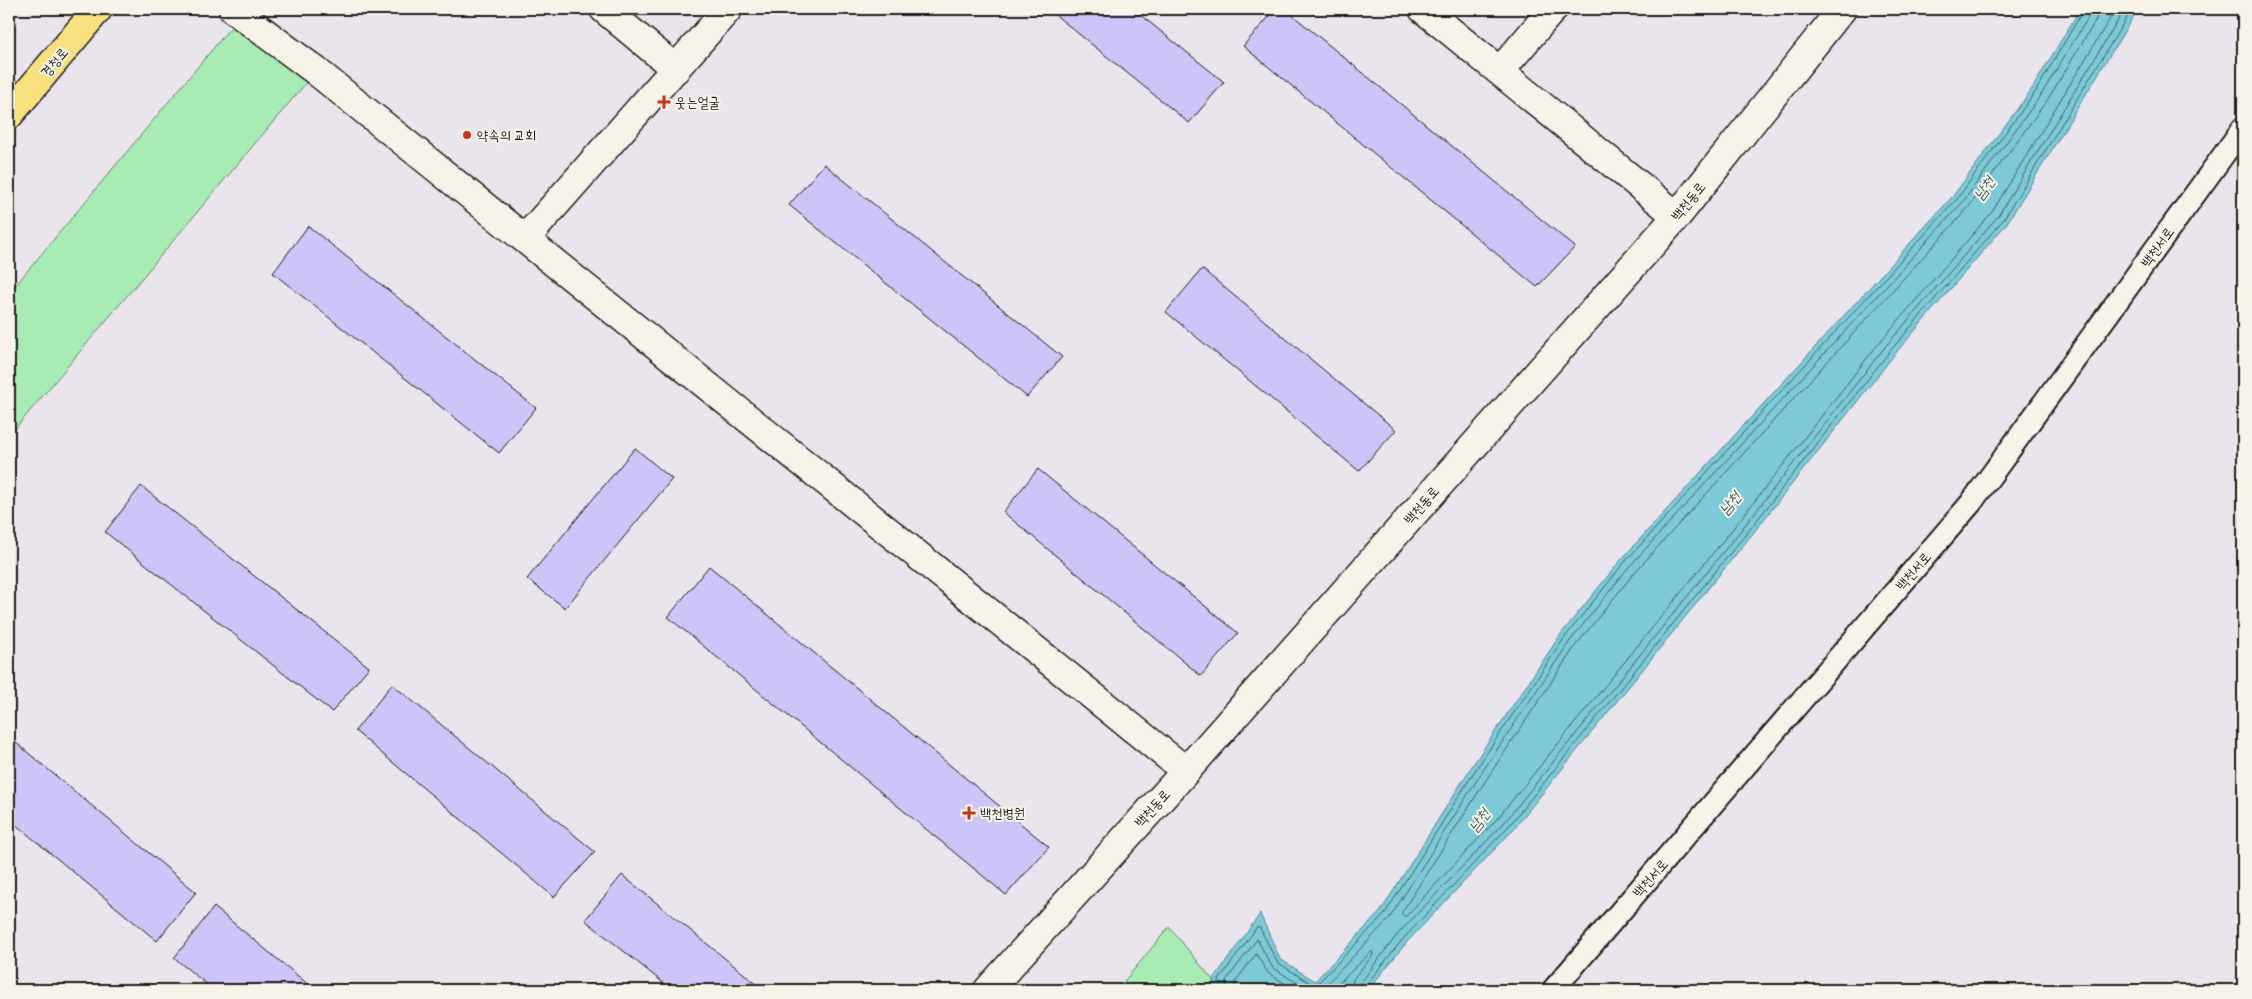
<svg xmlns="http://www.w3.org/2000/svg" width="2252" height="999" font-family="Pangolin,'Poor Story',sans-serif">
<rect width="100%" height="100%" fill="#eae5ec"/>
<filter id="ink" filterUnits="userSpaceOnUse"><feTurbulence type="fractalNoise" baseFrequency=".02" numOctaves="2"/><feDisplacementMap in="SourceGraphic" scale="10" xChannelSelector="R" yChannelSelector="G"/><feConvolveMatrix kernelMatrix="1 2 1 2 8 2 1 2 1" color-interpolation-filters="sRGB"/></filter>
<g filter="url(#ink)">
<!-- green -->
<path fill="#a9ebb5" stroke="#628468" d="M 241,15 L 316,71 L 9,436 L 9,293 Z
M 1169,927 L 1213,980 L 1217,990 L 1117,990 Z"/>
<!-- water -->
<path fill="#7bcad8" stroke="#55848d" d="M 2080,9 L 2138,9 L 2007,223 L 1894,355 L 1754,532 L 1511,832 L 1407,942 L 1368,990 L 1217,990 L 1213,980 L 1260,914 L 1280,959 L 1315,981 L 1380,912 L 1472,766 L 1561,634 L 1620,561 L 1953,196 L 2032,89 Z"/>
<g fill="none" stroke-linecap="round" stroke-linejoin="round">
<!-- shore -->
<path stroke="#426267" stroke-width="1" d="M 2098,9 L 2096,20 L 2048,99 L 1968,208 L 1634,573 L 1576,645 L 1488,777 L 1402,912 L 1402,916 L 1406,916 L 1497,819 L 1739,521 L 1879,343 L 1992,212 L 2116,9
M 1221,990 L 1219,980 L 1257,927 L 1260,928 L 1277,962 L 1315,986 L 1384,915 L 1476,769 L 1565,637 L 1623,564 L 1957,199 L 2036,91 L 2084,9
M 1227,990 L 1226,981 L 1257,939 L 1272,967 L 1308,990
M 1235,990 L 1235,982 L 1256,954 L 1268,973 L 1295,990
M 1321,990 L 1389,919 L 1482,772 L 1570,641 L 1628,568 L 1962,203 L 2041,95 L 2089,16 L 2091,9
M 1332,990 L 1372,951 L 1373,955 L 1353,979 L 1351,990
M 1358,990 L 1361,982 L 1398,934 L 1503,824 L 1745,525 L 1885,347 L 1998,216 L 2125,9
M 1365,990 L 1366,985 L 1403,939 L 1507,828 L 1750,529 L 1890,351 L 2003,220 L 2132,9"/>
</g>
<!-- building -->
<path fill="#cdc4f7" stroke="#1c1c1c" d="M 1048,9 L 1133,9 L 1224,82 L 1189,123 Z
M 1276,9 L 1285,9 L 1575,247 L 1537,287 L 1243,46 Z
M 824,164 L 1062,357 L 1027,397 L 789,205 Z
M 308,226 L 536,408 L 499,453 L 273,273 Z
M 1202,269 L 1396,430 L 1359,471 L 1166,312 Z
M 635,448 L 672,479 L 565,608 L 527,579 Z
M 1038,469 L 1238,633 L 1201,676 L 1003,512 Z
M 141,486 L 369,667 L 332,712 L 105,532 Z
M 709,566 L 1049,847 L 1006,895 L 668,617 Z
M 392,684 L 595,852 L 554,897 L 355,731 Z
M 9,737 L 196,892 L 157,941 L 9,819 Z
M 622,875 L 764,990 L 672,990 L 585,920 Z
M 214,907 L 315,990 L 214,990 L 174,958 Z"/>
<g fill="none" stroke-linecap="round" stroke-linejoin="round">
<!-- lane casing -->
<g stroke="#1c1c1c" stroke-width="25">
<path id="lane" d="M 1553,990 L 1971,503 L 2243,128"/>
</g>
<!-- street casing -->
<g stroke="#1c1c1c" stroke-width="31">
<path id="street" d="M 233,9 L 316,71 L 1186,771
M 604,9 L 676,69
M 1423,9 L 1677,216
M 1500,71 L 1553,9
M 525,239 L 728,9
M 988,990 L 1186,771 L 1677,216 L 1842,9"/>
</g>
<!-- primary casing -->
<g stroke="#1c1c1c" stroke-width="31">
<path id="primary" d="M 9,115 L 98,9"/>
</g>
<!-- lane -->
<use href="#lane" stroke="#f7f3e8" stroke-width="21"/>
<!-- street -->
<use href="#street" stroke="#f7f3e8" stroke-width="28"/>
<!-- primary -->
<use href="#primary" stroke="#fae180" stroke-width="28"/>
</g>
</g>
<!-- markers -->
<g fill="#c8321e" stroke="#f7f3e8" stroke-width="2">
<path d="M661.5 94.5h5v5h5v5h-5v5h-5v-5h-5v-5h5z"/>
<circle cx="467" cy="135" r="5"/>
<path d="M966.5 805.5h5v5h5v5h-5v5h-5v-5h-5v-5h5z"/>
</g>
<g text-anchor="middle" stroke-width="4" stroke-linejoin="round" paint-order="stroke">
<!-- street labels -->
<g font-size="14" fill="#1c1c1c" stroke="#f7f3e8">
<text transform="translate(54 62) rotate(-50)" y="5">경청로</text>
<text transform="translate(1688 201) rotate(-51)" y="5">백천동로</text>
<text transform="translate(2157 247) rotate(-54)" y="5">백천서로</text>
<text transform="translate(1421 505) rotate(-49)" y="5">백천동로</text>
<text transform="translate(1913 571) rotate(-49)" y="5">백천서로</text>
<text transform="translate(1152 808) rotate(-48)" y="5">백천동로</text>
<text transform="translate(1650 878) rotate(-49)" y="5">백천서로</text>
</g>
<!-- poi labels -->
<g font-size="14" fill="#1c1c1c" stroke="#f7f3e8" text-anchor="start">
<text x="675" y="107">웃는얼굴</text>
<text x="477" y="140">약속의 교회</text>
<text x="980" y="818">백천병원</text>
</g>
<!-- water labels -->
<g font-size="15" font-style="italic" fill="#3d595e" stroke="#f7f3e8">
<text transform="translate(1984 188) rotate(-54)" y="5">남천</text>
<text transform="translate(1730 503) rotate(-50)" y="5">남천</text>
<text transform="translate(1479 820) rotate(-53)" y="5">남천</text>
</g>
</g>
<!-- margin -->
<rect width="2252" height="999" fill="none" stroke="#f7f3e8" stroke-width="30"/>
<rect x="15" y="15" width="2222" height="969" fill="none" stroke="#1c1c1c" stroke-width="2" filter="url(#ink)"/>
</svg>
